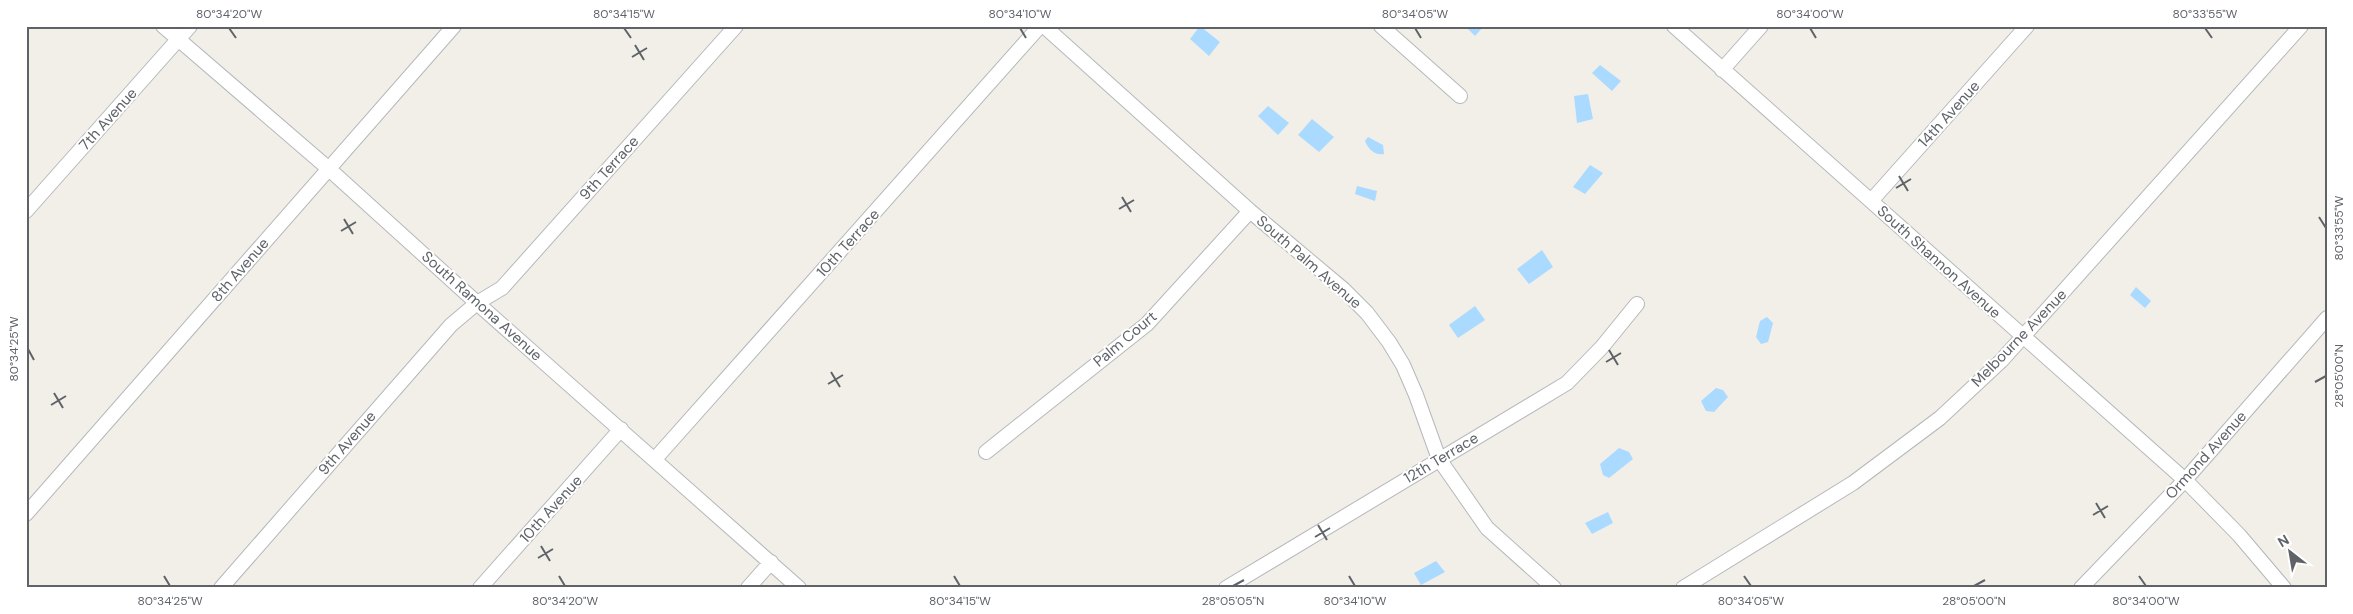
<svg xmlns="http://www.w3.org/2000/svg" width="2353" height="614" font-family="'DM Sans',sans-serif">
<rect width="100%" height="100%" fill="#f1efe8"/>
<!-- water -->
<path fill="#aadaff" d="M 1200,26 L 1220,42 L 1209,56 L 1190,39 Z
M 1465,26 L 1484,26 L 1475,36 Z
M 1600,65 L 1621,81 L 1612,91 L 1592,73 Z
M 1588,94 L 1593,119 L 1577,123 L 1574,96 Z
M 1268,106 L 1289,123 L 1278,135 L 1258,116 Z
M 1312,119 L 1334,137 L 1319,152 L 1298,135 Z
M 1368,137 L 1383,145 L 1384,154 C 1375,156 1368,149 1365,141 Z
M 1590,165 L 1603,173 L 1585,194 L 1573,187 Z
M 1357,186 L 1377,191 L 1375,201 L 1355,194 Z
M 1542,250 L 1553,267 L 1529,284 L 1517,269 Z
M 2136,287 L 2151,301 L 2145,308 L 2130,295 Z
M 1475,306 L 1485,320 L 1458,338 L 1449,325 Z
M 1767,317 L 1773,323 L 1768,342 L 1761,344 L 1756,337 L 1760,321 Z
M 1716,388 L 1723,390 L 1728,397 L 1714,412 L 1706,411 L 1701,401 Z
M 1619,448 L 1629,452 L 1633,459 L 1609,478 L 1603,475 L 1600,464 Z
M 1608,512 L 1613,523 L 1592,534 L 1585,523 Z
M 1436,561 L 1445,572 L 1421,585 L 1414,573 Z"/>
<g fill="none" stroke-linecap="round" stroke-linejoin="round">
<!-- minor casing -->
<g stroke="#b5b8bc" stroke-width="16">
<path id="minor" d="M 163,26 L 329,169 L 477,303 L 799,588
M 1044,26 L 1250,211 L 1343,289 L 1367,313 L 1389,342 L 1403,365 L 1416,395 L 1439,459 L 1487,528 L 1554,588
M 1381,26 L 1460,96
M 1674,26 L 2185,480 L 2239,535 L 2284,588
M 1722,70 L 1761,26
M 1871,201 L 2027,26
M 26,211 L 190,26
M 986,452 L 1147,324 L 1250,211
M 655,459 L 1040,26
M 26,514 L 454,26
M 221,588 L 451,325 L 477,303 L 502,288 L 736,26
M 480,588 L 621,429
M 748,588 L 771,562
M 1226,588 L 1567,383 L 1602,347 L 1637,304
M 1683,588 L 1853,483 L 1940,418 L 2001,361 L 2301,26
M 2081,588 L 2185,480 L 2327,318"/>
</g>
<!-- minor -->
<use href="#minor" stroke="#fff" stroke-width="14"/>
</g>
<!-- ticks -->
<path fill="none" stroke="#5f6368" stroke-width="2" d="M 229,28 L 236,38M 624,28 L 631,38M 1020,28 L 1026,38M 1415,28 L 1421,38M 1810,28 L 1816,38M 2205,28 L 2212,38M 635,45 L 644,60M 632,57 L 647,48M 1899,176 L 1908,191M 1896,188 L 1911,179M 1122,197 L 1131,212M 1119,209 L 1134,200M 2319,217 L 2326,228M 344,219 L 353,234M 341,231 L 356,222M 28,349 L 34,360M 1609,350 L 1618,365M 1606,362 L 1621,353M 831,372 L 840,387M 2315,382 L 2326,376M 828,384 L 843,375M 54,393 L 63,408M 51,405 L 66,396M 2096,503 L 2105,518M 2093,515 L 2108,506M 1318,525 L 1327,540M 1315,537 L 1330,528M 541,546 L 550,561M 538,558 L 553,549M 164,576 L 170,586M 559,576 L 565,586M 954,576 L 960,586M 1349,576 L 1355,586M 1744,576 L 1751,586M 2139,576 L 2146,586M 1233,586 L 1244,580M 1974,586 L 1985,580"/>
<g text-anchor="middle" stroke-width="4" stroke-linejoin="round" paint-order="stroke">
<!-- street labels -->
<g font-size="15" fill="#5f6368" stroke="#fff">
<text transform="translate(1949 114) rotate(-48)" y="5">14th Avenue</text>
<text transform="translate(108 119) rotate(-48)" y="5">7th Avenue</text>
<text transform="translate(609 168) rotate(-48)" y="5">9th Terrace</text>
<text transform="translate(848 243) rotate(-48)" y="5">10th Terrace</text>
<text transform="translate(1309 262) rotate(41)" y="5">South Palm Avenue</text>
<text transform="translate(1939 262) rotate(42)" y="5">South Shannon Avenue</text>
<text transform="translate(240 270) rotate(-49)" y="5">8th Avenue</text>
<text transform="translate(482 306) rotate(42)" y="5">South Ramona Avenue</text>
<text transform="translate(2019 338) rotate(-46)" y="5">Melbourne Avenue</text>
<text transform="translate(1125 339) rotate(-40)" y="5">Palm Court</text>
<text transform="translate(347 443) rotate(-49)" y="5">9th Avenue</text>
<text transform="translate(2206 455) rotate(-48)" y="5">Ormond Avenue</text>
<text transform="translate(1441 458) rotate(-31)" y="5">12th Terrace</text>
<text transform="translate(551 509) rotate(-48)" y="5">10th Avenue</text>
</g>
</g>
<!-- border -->
<rect width="2353" height="614" fill="none" stroke="#ffffff" stroke-width="55"/>
<!-- north arrow -->
<g transform="translate(2290 552) rotate(329)" stroke="#ffffff" stroke-width="4" paint-order="stroke">
<path d="M0-4L9 19L0 12L-9 19Z" fill="#5f6368"/>
<text y="-8" font-size="14" font-weight="bold" text-anchor="middle" fill="#5f6368">N</text>
</g>
<rect x="28" y="28" width="2298" height="558" fill="none" stroke="#5f6368" stroke-width="2"/>
<g font-size="12" text-anchor="middle" fill="#5f6368">
<text x="229" y="18">80°34'20"W</text>
<text x="624" y="18">80°34'15"W</text>
<text x="1020" y="18">80°34'10"W</text>
<text x="1415" y="18">80°34'05"W</text>
<text x="1810" y="18">80°34'00"W</text>
<text x="2205" y="18">80°33'55"W</text>
<text transform="translate(2339 228) rotate(-90)" y="4">80°33'55"W</text>
<text transform="translate(14 349) rotate(-90)" y="4">80°34'25"W</text>
<text transform="translate(2339 376) rotate(-90)" y="4">28°05'00"N</text>
<text x="170" y="605">80°34'25"W</text>
<text x="565" y="605">80°34'20"W</text>
<text x="960" y="605">80°34'15"W</text>
<text x="1233" y="605">28°05'05"N</text>
<text x="1355" y="605">80°34'10"W</text>
<text x="1751" y="605">80°34'05"W</text>
<text x="1974" y="605">28°05'00"N</text>
<text x="2146" y="605">80°34'00"W</text>
</g>
</svg>
